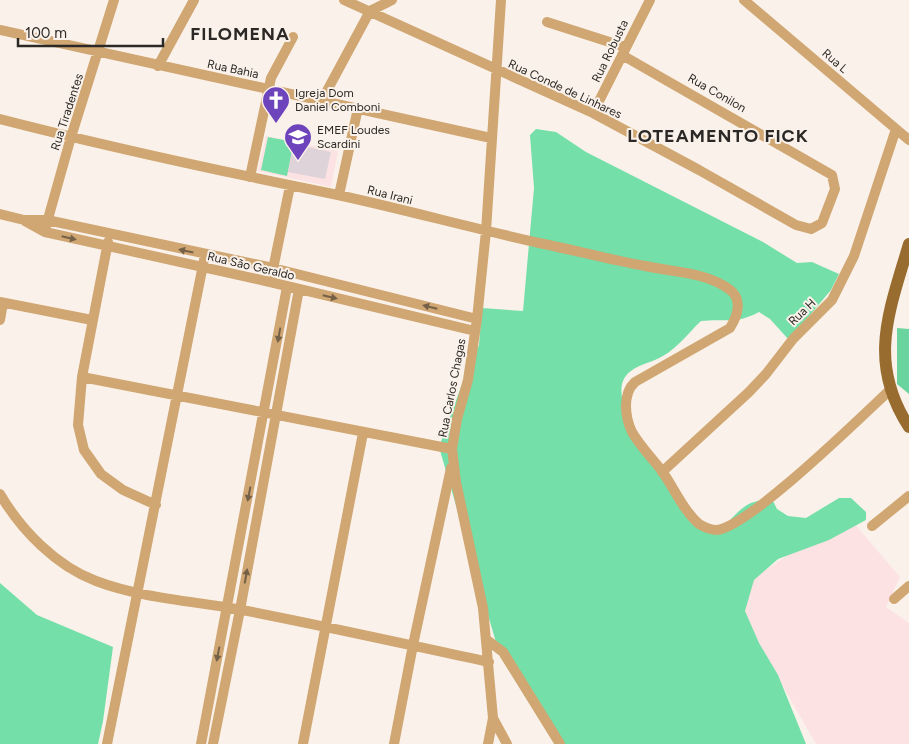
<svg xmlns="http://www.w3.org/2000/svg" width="909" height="744" font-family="Figtree,sans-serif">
<rect width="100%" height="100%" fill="#faf2ea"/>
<!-- industrial -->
<path fill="#fde2e4" d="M 847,515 L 900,577 L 886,607 L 909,623 L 909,744 L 816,744 L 730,594 Z"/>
<!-- education -->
<path fill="#fde2e3" d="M 266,136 L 338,151 L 331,187 L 258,171 Z"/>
<!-- green -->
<path fill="#74dfa8" d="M 536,129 L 556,132 L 586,152 L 763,242 L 797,263 L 812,262 L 839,274 L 831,290 L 789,340 L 770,319 L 759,312 C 735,325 725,318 701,321 C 686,335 675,352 655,360 C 645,364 632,367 625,377 C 604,408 680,499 699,525 C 729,533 727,518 747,505 C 754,501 764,500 771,497 L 777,509 L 788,516 L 806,518 L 839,498 L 851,498 L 866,512 L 866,520 L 829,540 L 778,559 L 754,580 L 745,611 L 759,643 L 778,675 L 806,744 L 555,744 L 500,656 L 439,447 L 469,365 L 479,345 L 482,308 L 523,311 L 534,188 L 530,135 Z
M 268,137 L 294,142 L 287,176 L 261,170 Z
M 0,583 L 37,615 L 113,647 L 103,721 L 98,744 L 0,744 Z"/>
<!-- forest -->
<path fill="#69d49e" d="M 897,328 L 909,329 L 909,394 L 897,384 Z"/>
<!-- building -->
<path fill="#ddd3d9" d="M 293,144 L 331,152 L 325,179 L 288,172 Z"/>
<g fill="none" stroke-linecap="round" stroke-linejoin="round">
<!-- minor -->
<path stroke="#d0a672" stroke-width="10" d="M 344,0 L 593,113 L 699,170 L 796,225 L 811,229 L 822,223 L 835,189 L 832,175 L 622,55
M 501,0 L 486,231 L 477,319 L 468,380 L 457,419 L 452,449 L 456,482 L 483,608 L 493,718 L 507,744
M 744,0 L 909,140
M 547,22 L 625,47
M 0,30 L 491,138
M 158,66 L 194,0
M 322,100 L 370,11 L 392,0
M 593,113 L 650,0
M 0,119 C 112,148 225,172 338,195 C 407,210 475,229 544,244 C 578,251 611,260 645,266 C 673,272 705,272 729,289 C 743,299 738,315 730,328 L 635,382 C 622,394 625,417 632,432 C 640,446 652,458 662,471 C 674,488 683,510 699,524 C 704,527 711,530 717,530 C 750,526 861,417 890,390
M 250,177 L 271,78 L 293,37
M 339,195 L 358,108
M 0,214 L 24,220 L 47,220 L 273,268 L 477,319
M 25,221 L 45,232 L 270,282 L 475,331
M 46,226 L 71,137 L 114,0
M 108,242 L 82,377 L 78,425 L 84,450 L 101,474 L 123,490 L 156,505
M 272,274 L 290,186
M 0,302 L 92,320
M 0,320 L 3,303
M 82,377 L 452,449
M 662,472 L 749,392 L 766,374 L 793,339 L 832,300 L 854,256 L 896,129
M 0,494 C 21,530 56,566 96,581 C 141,598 191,601 237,609 C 321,625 405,644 489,662
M 872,526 L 909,496
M 894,599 L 909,586
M 487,640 L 503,652 L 560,744
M 107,744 L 205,255
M 201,744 L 287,287
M 213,744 L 240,610 L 299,289
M 303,744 L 363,433
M 394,744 L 413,645 L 451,468
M 488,744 L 493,718"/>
<!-- major -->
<path stroke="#986b2e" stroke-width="12" d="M 909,244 C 889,312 867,362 909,427"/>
</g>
<!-- one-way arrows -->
<defs><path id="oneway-solid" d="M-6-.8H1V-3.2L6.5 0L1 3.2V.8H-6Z" transform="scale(1.25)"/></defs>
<g fill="#756148">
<use href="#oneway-solid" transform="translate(69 238) rotate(13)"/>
<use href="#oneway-solid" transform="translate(186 251) rotate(-168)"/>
<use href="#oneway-solid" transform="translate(330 297) rotate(13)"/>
<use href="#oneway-solid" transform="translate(430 307) rotate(-166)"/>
<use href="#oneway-solid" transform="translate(279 335) rotate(100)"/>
<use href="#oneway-solid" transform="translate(249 494) rotate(101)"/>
<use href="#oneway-solid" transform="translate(246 576) rotate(-80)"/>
<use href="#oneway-solid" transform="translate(218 654) rotate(101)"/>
</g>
<!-- icons -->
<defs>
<g id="church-pin" transform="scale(1.4375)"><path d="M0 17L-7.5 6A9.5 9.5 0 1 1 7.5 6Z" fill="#6e44bc" stroke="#faf2ea"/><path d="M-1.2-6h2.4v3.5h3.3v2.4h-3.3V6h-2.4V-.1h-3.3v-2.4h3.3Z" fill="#fff"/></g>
<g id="school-pin" transform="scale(1.4375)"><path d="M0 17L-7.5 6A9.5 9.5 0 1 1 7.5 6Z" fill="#6e44bc" stroke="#faf2ea"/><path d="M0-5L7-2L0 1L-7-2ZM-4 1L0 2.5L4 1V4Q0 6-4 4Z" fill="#fff"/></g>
</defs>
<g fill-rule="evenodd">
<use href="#church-pin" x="276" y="100"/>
<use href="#school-pin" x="298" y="137"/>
</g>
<g text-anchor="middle" stroke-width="4" stroke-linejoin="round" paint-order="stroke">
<!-- street labels -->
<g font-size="12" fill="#2b2825" stroke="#faf2ea">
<text transform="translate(610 51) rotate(-64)" y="4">Rua Robusta</text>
<text transform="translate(835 61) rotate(41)" y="4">Rua L</text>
<text transform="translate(233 69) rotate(12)" y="4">Rua Bahia</text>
<text transform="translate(565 89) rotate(25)" y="4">Rua Conde de Linhares</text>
<text transform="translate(717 93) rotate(30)" y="4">Rua Conilon</text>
<text transform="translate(67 112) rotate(-72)" y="4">Rua Tiradentes</text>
<text transform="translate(390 195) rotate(14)" y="4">Rua Irani</text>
<text transform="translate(251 266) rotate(13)" y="4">Rua São Geraldo</text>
<text transform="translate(802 312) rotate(-44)" y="4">Rua H</text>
<text transform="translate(452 388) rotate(-79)" y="4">Rua Carlos Chagas</text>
</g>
<!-- poi labels -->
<g font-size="12" fill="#2b2825" stroke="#faf2ea" text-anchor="start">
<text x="295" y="97">Igreja Dom<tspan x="295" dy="14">Daniel Comboni</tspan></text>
<text x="317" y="134">EMEF Loudes<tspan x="317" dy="14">Scardini</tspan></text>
</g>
<!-- district labels -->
<g font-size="18" font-weight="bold" letter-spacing="1" fill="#2b2825" stroke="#faf2ea">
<text x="240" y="40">FILOMENA</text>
<text x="718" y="142">LOTEAMENTO FICK</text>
</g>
</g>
<!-- scale -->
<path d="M18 38v8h145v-8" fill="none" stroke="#2b2825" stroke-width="2.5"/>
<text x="25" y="38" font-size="15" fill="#2b2825" stroke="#faf2ea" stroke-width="4" paint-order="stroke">100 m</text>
</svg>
